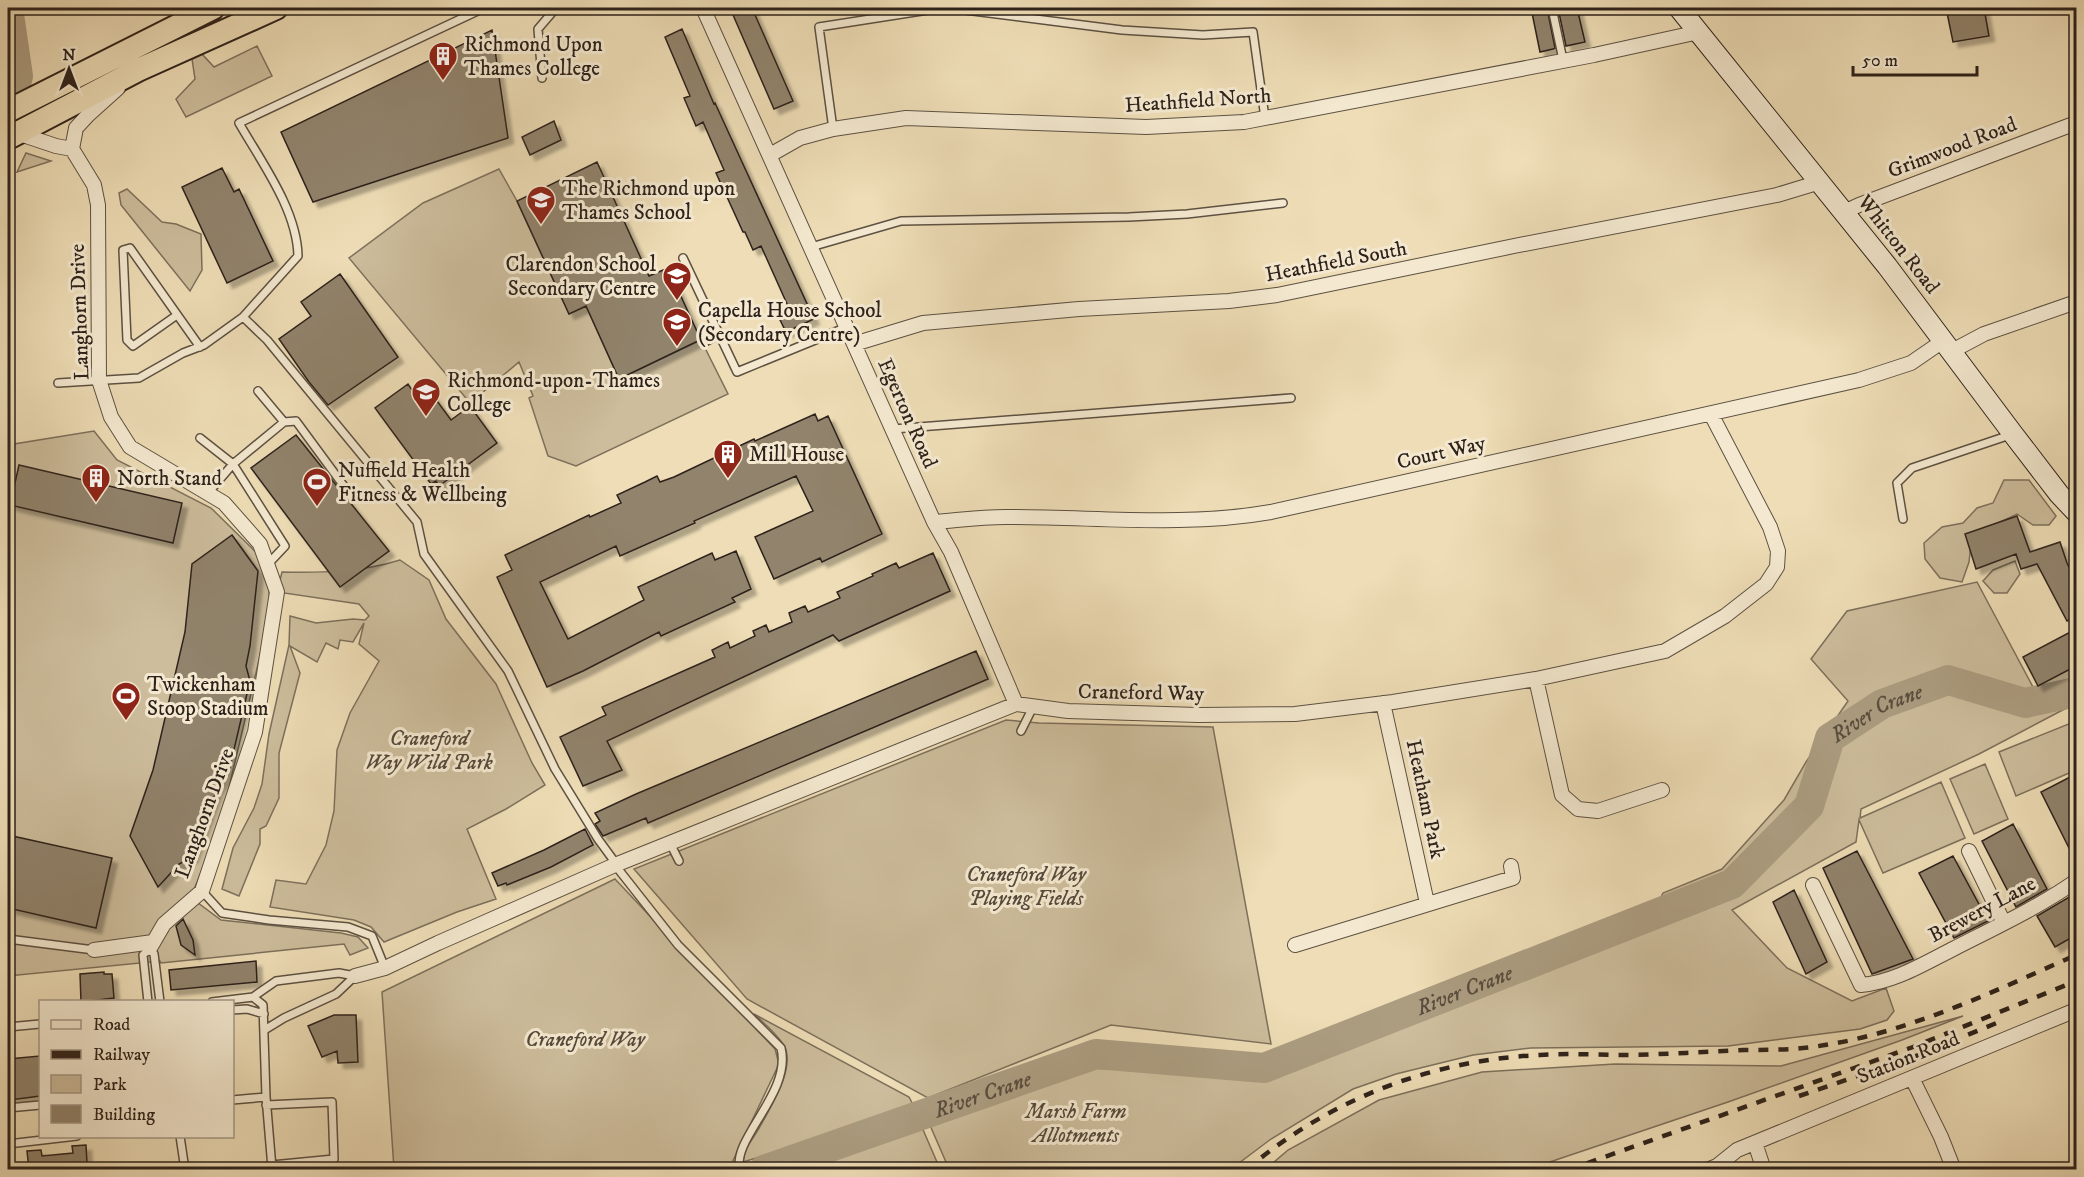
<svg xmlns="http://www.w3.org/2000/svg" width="2084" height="1177" font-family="'IM FELL DW Pica',serif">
<defs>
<filter id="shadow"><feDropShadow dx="5.5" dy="5.5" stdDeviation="1.5" flood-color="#0004"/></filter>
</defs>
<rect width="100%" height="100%" fill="#eeddb6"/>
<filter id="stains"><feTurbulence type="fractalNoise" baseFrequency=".00333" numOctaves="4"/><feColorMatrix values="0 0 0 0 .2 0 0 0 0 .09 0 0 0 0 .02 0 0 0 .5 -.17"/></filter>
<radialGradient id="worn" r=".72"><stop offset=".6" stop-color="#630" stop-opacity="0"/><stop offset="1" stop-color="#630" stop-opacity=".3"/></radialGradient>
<!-- green -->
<path fill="#cdbd9c" stroke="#7d705c" stroke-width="1.5" d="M 257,46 L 272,76 L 186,117 L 176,99 L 195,79 L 192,59 L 202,54 L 214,67 Z
M 26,153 L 51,161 L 17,172 Z
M 499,169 L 517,201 L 569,314 L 586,306 L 619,379 L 701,340 L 728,394 L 576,466 L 548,456 L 529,398 L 533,396 L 519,362 L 470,403 L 349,258 L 423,203 Z
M 127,189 L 162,222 L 176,224 L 201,234 L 202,270 L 190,291 L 121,205 L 119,193 Z
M 94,431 L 117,460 L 211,508 L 268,564 L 270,613 L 219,830 L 184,913 L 198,903 L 221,920 L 341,933 L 358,937 L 368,948 L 350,955 L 344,944 L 161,963 L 160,961 L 8,976 L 8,445 Z
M 2004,480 L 2029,480 L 2056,516 L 2049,525 L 2033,525 L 2017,514 L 1972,535 L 1969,562 L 1962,582 L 1940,578 L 1925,559 L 1924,543 L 1942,527 L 1963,523 L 1977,508 L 1993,503 Z
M 400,560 L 429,580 L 446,619 L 496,684 L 532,763 L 545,785 L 506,809 L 467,829 L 496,899 L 457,912 L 384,942 L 371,927 L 354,920 L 270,907 L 276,880 L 306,884 L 326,845 L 334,811 L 337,750 L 350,713 L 379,661 L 359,644 L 364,623 L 353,642 L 340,640 L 338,649 L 326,643 L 317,662 L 290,646 L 300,673 L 279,753 L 279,798 L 266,826 L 260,829 L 260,844 L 239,896 L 222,889 L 233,848 L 254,808 L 262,784 L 269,734 L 289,645 L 290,616 L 316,623 L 353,619 L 365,620 L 369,616 L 359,604 L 277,592 L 282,572 C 322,573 362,572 400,560 Z
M 2015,561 L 2020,574 L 2007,593 L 1994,593 L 1983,581 L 1993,570 Z
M 1977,582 L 2033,687 L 2048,687 L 2076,678 L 2076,703 L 1979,754 L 1861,809 L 1860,818 L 1941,782 L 1965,838 L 1883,873 L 1859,820 L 1856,842 L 1732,910 L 1787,968 L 1852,1001 L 1886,988 L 1894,1011 L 1887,1020 L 1860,1029 L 1728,1046 L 1531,1048 L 1473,1055 L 1396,1074 L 1353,1089 L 1271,1139 L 1231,1169 L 949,1169 L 929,1123 L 1090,1068 L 1266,1075 L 1649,921 L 1663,893 L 1722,869 L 1784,800 L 1806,762 L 1848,701 L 1811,659 L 1847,611 Z
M 1006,720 L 1039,723 L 1213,727 L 1271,1044 L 1111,1025 L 928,1098 L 747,999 L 634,869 Z
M 2076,721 L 2076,770 L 2016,796 L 1999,752 Z
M 1985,764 L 2008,819 L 1974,834 L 1950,779 Z
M 615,879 L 775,1049 L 779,1064 L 729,1169 L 394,1169 L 382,992 Z
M 754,1014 L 909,1097 L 916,1110 L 743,1162 C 744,1148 752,1141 758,1130 C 769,1110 798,1065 783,1044 C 776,1033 764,1023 754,1014 Z
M 1963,1016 L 1902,1040 L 1728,1102 L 1529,1169 L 1266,1169 L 1288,1150 L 1379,1100 L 1482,1072 L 1615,1064 L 1781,1066 Z
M 921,1125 L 940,1169 L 794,1169 Z"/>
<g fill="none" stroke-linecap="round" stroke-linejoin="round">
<!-- river -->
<g stroke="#ac9d81" stroke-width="30">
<path d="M 8,8 L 18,76 L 8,116"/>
<path id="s1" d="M 764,1170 L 1096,1054 L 1264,1068 L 1732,884 L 1809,806 L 1830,738 L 1882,704 L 1948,680 L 2025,703 L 2076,692"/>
</g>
</g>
<!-- building -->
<path fill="#91836c" stroke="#2d221b" stroke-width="1.5" filter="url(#shadow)" d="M 730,8 L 752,8 L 793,101 L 774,109 Z
M 1531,8 L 1547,8 L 1555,48 L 1553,49 L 1540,52 Z
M 1558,8 L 1577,8 L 1585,42 L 1566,46 Z
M 1946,8 L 1984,8 L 1989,36 L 1953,42 Z
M 682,29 L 714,104 L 715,103 L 814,319 L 786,332 L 780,320 L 792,315 L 761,246 L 753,250 L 745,232 L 743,232 L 716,173 L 724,170 L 703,122 L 696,126 L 684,98 L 690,96 L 665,37 Z
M 492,30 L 508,138 L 313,202 L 281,132 Z
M 554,121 L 561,140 L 530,155 L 522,137 Z
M 597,162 L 649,276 L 668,268 L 700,338 L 698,341 L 619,379 L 586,306 L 569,314 L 517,201 Z
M 222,168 L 234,192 L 239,189 L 273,261 L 227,283 L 182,187 Z
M 340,274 L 398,357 L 328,405 L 309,382 L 279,339 L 311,316 L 301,302 Z
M 423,382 L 451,420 L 470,406 L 497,443 L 439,486 L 436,481 L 431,484 L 375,408 L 408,384 L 412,390 Z
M 815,414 L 818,421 L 828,416 L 882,534 L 822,562 L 820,558 L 774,579 L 755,537 L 813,511 L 796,476 L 694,521 L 695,523 L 620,556 L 616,546 L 540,582 L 568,639 L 644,600 L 638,587 L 712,553 L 715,560 L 736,551 L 751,589 L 732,598 L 735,602 L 661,636 L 659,632 L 583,671 L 547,687 L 497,577 L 512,570 L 505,555 L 589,515 L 590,517 L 621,503 L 617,495 L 645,482 L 657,476 L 660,482 L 674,477 L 754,439 L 755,441 Z
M 296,435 L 389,551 L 340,587 L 251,468 Z
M 19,465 L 182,503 L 173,543 L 10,505 Z
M 2017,516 L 2030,552 L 2060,542 L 2067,563 L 2076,582 L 2076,616 L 2067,621 L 2037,564 L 2021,569 L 2016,554 L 1976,569 L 1965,534 Z
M 232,535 L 258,571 L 250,646 L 246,666 L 250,681 L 229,771 L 217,789 L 192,857 L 179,864 L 158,887 L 130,836 L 153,770 L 185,632 L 192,564 Z
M 933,553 L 950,591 L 839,641 L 833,635 L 607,741 L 622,770 L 583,786 L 560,737 L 606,715 L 602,707 L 715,657 L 712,650 L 728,642 L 730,648 L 755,636 L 753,631 L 766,625 L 769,632 L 792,622 L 789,613 L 805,606 L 808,612 L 840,598 L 837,592 L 873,576 L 872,574 L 896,563 L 899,568 Z
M 2076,629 L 2076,666 L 2038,686 L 2023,657 Z
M 976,651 L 988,679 L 648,823 L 646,818 L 603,836 L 595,824 L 600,821 L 595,813 L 636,794 Z
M 2072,776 L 2076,785 L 2076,862 L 2041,792 Z
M 2013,824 L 2047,889 L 2016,907 L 1982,841 Z
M 585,829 L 593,845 L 551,867 L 507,885 L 506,883 L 498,886 L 492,873 L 544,850 Z
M 8,835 L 112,858 L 96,928 L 8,908 Z
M 1857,851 L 1913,959 L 1872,974 L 1823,868 Z
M 1953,856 L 1988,921 L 1954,938 L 1919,873 Z
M 1794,890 L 1827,962 L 1806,974 L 1773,902 Z
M 2076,893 L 2076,935 L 2055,947 L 2037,916 Z
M 183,919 L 193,940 L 195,955 L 181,945 L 176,926 Z
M 256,961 L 257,982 L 171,990 L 169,970 Z
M 104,972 L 104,974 L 112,974 L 114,998 L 81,1002 L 80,974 Z
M 334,1015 L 356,1015 L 358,1062 L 338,1063 L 337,1051 L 322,1057 L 308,1026 Z
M 40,1056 L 40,1096 L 10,1100 L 8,1059 Z
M 86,1145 L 87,1163 L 80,1164 L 81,1170 L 29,1170 L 27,1151 L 41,1150 L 42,1156 L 73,1153 L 72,1146 Z"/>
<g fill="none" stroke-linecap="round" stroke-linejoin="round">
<!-- service casing -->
<g stroke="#5d5142" stroke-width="10">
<path id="service" d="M 949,8 L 1122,30 L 1203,35 L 1253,32 L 1265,118
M 1552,8 L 1563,60
M 542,78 L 538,29 L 556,8
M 833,129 L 819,27 L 941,8
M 811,247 L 901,221 L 1129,217 L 1187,214 L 1283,203
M 683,258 L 737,372 L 847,327
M 177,315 L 133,346 L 127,340 L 123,250 L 130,248 L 200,347
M 243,317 L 267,340 L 417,522 L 424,554 L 508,671 L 555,769 L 598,839 L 617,865
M 703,343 L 718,335
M 58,383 L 139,378 L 183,353 L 204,345 L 243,317 L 298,256 C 297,210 262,163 239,123 L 484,8
M 284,422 L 296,421 L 352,497
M 893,429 L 1291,398
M 200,438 L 233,464 L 285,546 L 268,564
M 208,493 L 233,464 L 284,422 L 258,391
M 1903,519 L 1897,483 L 1912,468 L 2010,435
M 1021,731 L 1033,707
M 670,843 L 679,861
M 615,865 L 678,945 L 781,1048 C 792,1093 731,1139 740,1170
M 202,891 L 222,913 L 269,920 L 348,927 L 372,936 L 385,968
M 8,939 L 94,950
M 253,997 L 276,981 L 339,973 L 355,976
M 148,1002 L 143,955 L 150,948 L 154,954 L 160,1002
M 212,1002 L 253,997 L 263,1005 L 266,1097
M 232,1010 L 247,1009 L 264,1014
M 8,1027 L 40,1024
M 266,1029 L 284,1018 L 336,994 L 355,976
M 232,1100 L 266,1097 L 272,1168
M 266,1105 L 332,1102 L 334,1159 L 272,1165
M 8,1108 L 40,1105
M 180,1136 L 185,1170
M 8,1144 L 77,1136"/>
</g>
<!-- minor casing -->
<g stroke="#5d5142" stroke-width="16">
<path id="minor" d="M 703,8 L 934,522 L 951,552 L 1016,704
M 17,133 L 56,146 L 72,149 L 94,185 L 98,205 L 99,380 L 111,417 L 130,447 L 224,503 L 260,544 L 277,592 L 255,732 L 202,891 L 164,924 L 150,948
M 72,149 L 76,128 L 88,115 L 118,88
M 770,155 L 800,138 L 833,129 L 906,118 L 1146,127 L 1244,122 L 1594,55 L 1699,32
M 1844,212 L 1859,205 L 2076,123
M 854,344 L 923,323 L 1079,309 L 1229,301 L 1277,295 L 1514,246 L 1777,195 L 1820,182
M 1952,351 L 1984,334 L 2076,302
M 934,522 C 960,520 986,516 1012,517 C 1098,517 1185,527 1271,512 L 1859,380 L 1911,363 L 1943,341
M 1536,679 L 1562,795 L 1578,809 L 1598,811 L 1662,790
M 1383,703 L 1427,903
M 1969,851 L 2004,923
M 1813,885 L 1861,985 C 1895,982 1925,963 1955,948 C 1996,927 2039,907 2076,881
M 1295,945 L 1513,878 L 1511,866
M 94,950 L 153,942
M 355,976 L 385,968 L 438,943 L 615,865 L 1016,704 L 1068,711 L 1198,715 L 1295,714 L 1393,702 L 1536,679 L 1665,651 L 1725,616 L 1766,584 L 1777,567 L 1778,551 L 1770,527 L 1711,414
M 1912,1078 L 1941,1137 L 1954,1170
M 1755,1143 L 1764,1170
M 1707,1170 L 1717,1166 L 1737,1150 L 2076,1010"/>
</g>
<!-- secondary casing -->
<g stroke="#2d221b" stroke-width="22">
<path id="secondary" d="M 1679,8 L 1887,266 L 2013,434 L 2059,494 L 2076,512"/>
</g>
<!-- trunk casing -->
<g stroke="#2d221b" stroke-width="26">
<path id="trunk" d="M 8,111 L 213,8
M 8,138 L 138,70 L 276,8"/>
</g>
<!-- service -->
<use href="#service" stroke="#f4e9d0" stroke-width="7"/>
<!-- minor -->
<use href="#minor" stroke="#f4e9d0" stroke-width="14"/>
<!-- secondary -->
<use href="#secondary" stroke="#f4e9d0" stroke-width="20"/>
<!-- trunk -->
<use href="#trunk" stroke="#eeddb6" stroke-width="22"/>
<!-- rail -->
<path stroke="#2d221b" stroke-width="4.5" stroke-dasharray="10 10" stroke-linecap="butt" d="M 1799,1096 L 1916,1056 L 1999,1022
M 1246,1170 C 1330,1099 1431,1060 1540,1055 C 1570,1053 1601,1055 1631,1055 C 1669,1054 1706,1052 1744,1050 C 1764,1050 1784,1050 1803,1048 C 1898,1038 1990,993 2076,955
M 1568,1170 L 1913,1047 L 2076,981"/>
</g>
<!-- icons -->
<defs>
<g id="building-pin" transform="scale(1.5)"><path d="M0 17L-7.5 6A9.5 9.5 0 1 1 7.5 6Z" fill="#8f2418" stroke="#f4e9d0"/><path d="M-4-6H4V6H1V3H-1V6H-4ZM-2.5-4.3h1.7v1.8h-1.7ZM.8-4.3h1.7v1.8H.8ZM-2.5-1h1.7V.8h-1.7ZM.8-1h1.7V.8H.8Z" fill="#fff"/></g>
<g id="school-pin" transform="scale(1.5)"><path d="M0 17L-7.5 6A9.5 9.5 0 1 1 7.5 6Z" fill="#8f2418" stroke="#f4e9d0"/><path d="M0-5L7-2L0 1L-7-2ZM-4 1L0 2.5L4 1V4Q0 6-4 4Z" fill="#fff"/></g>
<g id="university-pin" transform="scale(1.5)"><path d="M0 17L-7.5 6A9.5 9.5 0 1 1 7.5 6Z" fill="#8f2418" stroke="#f4e9d0"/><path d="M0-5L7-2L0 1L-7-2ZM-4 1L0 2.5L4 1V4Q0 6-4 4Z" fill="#fff"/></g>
<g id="stadium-pin" transform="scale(1.5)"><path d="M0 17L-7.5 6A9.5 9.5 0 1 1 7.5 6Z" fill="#8f2418" stroke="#f4e9d0"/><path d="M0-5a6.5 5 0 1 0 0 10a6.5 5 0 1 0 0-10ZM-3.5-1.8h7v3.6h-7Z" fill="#fff"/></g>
</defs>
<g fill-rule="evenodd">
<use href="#building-pin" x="443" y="56"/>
<use href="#school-pin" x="541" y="200"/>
<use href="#school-pin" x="677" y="276"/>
<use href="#school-pin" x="677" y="322"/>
<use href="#university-pin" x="426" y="392"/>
<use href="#building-pin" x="728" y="454"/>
<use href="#building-pin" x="96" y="478"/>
<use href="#stadium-pin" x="317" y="482"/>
<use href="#stadium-pin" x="126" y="696"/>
</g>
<g text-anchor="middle" stroke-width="6" stroke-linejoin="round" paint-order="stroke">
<!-- poi labels -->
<g font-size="21" fill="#2d221b" stroke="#f4e9d0" text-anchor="start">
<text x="464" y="51">Richmond Upon<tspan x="464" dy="24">Thames College</tspan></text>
<text x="562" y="195">The Richmond upon<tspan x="562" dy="24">Thames School</tspan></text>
<text x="656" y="271" text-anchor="end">Clarendon School<tspan x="656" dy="24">Secondary Centre</tspan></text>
<text x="698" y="317">Capella House School<tspan x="698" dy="24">(Secondary Centre)</tspan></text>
<text x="447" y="387">Richmond-upon-Thames<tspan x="447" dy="24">College</tspan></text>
<text x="749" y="461">Mill House</text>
<text x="338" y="477">Nuffield Health<tspan x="338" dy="24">Fitness &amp; Wellbeing</tspan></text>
<text x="117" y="485">North Stand</text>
<text x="147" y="691">Twickenham<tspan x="147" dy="24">Stoop Stadium</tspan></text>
</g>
<!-- street labels -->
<g font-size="21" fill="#2d221b" stroke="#f4e9d0">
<text transform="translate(1198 100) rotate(-4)" y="7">Heathfield North</text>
<text transform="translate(1952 147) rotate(-21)" y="7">Grimwood Road</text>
<text transform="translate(1899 244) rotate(52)" y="7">Whitton Road</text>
<text transform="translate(1336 261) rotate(-11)" y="7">Heathfield South</text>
<text transform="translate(79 312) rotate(-92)" y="7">Langhorn Drive</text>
<text transform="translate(908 413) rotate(66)" y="7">Egerton Road</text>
<text transform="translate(1441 452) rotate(-13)" y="7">Court Way</text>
<text transform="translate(1141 692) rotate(1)" y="7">Craneford Way</text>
<text transform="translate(1426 799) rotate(78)" y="7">Heatham Park</text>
<text transform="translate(204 813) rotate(-70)" y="7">Langhorn Drive</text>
<text transform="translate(1982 909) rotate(-28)" y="7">Brewery Lane</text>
<text transform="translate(1908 1057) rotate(-22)" y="7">Station Road</text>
</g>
<!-- park labels -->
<g font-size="21" font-style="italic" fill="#55493b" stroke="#f4e9d0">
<text x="429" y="745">Craneford<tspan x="429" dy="24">Way Wild Park</tspan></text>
<text x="1026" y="881">Craneford Way<tspan x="1026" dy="24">Playing Fields</tspan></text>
<text x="585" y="1046">Craneford Way</text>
<text x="1076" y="1118">Marsh Farm<tspan x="1076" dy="24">Allotments</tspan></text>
</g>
<!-- water labels -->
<g font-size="22" font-style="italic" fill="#594d3f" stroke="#f4e9d0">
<text dy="8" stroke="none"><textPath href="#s1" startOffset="1257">River Crane</textPath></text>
<text dy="8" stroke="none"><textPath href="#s1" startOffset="735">River Crane</textPath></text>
<text dy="8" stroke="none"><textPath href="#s1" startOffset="231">River Crane</textPath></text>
</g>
</g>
<!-- margin -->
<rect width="2084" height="1177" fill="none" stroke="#eeddb6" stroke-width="30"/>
<rect x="9" y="9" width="2066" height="1159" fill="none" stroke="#2d221b" stroke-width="3"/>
<rect x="15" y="15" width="2054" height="1147" fill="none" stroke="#2d221b" stroke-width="1.5"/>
<!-- legend -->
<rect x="39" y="1000" width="195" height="138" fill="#f4e9d0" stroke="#a49988" stroke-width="1.5"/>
<rect x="51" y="1020" width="30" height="9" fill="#f4e9d0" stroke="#a49988" stroke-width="1.5"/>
<text x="93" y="1030" font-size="18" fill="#2d221b">Road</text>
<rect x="51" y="1050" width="30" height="9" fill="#2d221b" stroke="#a49988" stroke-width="1.5"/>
<text x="93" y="1060" font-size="18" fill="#2d221b">Railway</text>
<rect x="51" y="1075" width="30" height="18" fill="#cdbd9c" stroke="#a49988" stroke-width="1.5"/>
<text x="93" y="1090" font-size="18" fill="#2d221b">Park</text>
<rect x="51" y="1105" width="30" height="18" fill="#91836c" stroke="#a49988" stroke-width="1.5"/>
<text x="93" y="1120" font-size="18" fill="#2d221b">Building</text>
<!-- north arrow -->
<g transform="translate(69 69)" stroke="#f4e9d0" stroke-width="4.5" paint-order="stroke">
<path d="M0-4.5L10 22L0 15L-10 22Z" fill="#2d221b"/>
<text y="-9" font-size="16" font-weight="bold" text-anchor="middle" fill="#2d221b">N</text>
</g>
<!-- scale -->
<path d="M1853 66v9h124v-9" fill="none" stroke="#2d221b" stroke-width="3"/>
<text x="1862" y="66" font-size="18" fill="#2d221b" stroke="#f4e9d0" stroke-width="4.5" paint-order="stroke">50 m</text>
<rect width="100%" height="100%" filter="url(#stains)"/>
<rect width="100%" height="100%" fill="url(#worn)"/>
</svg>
